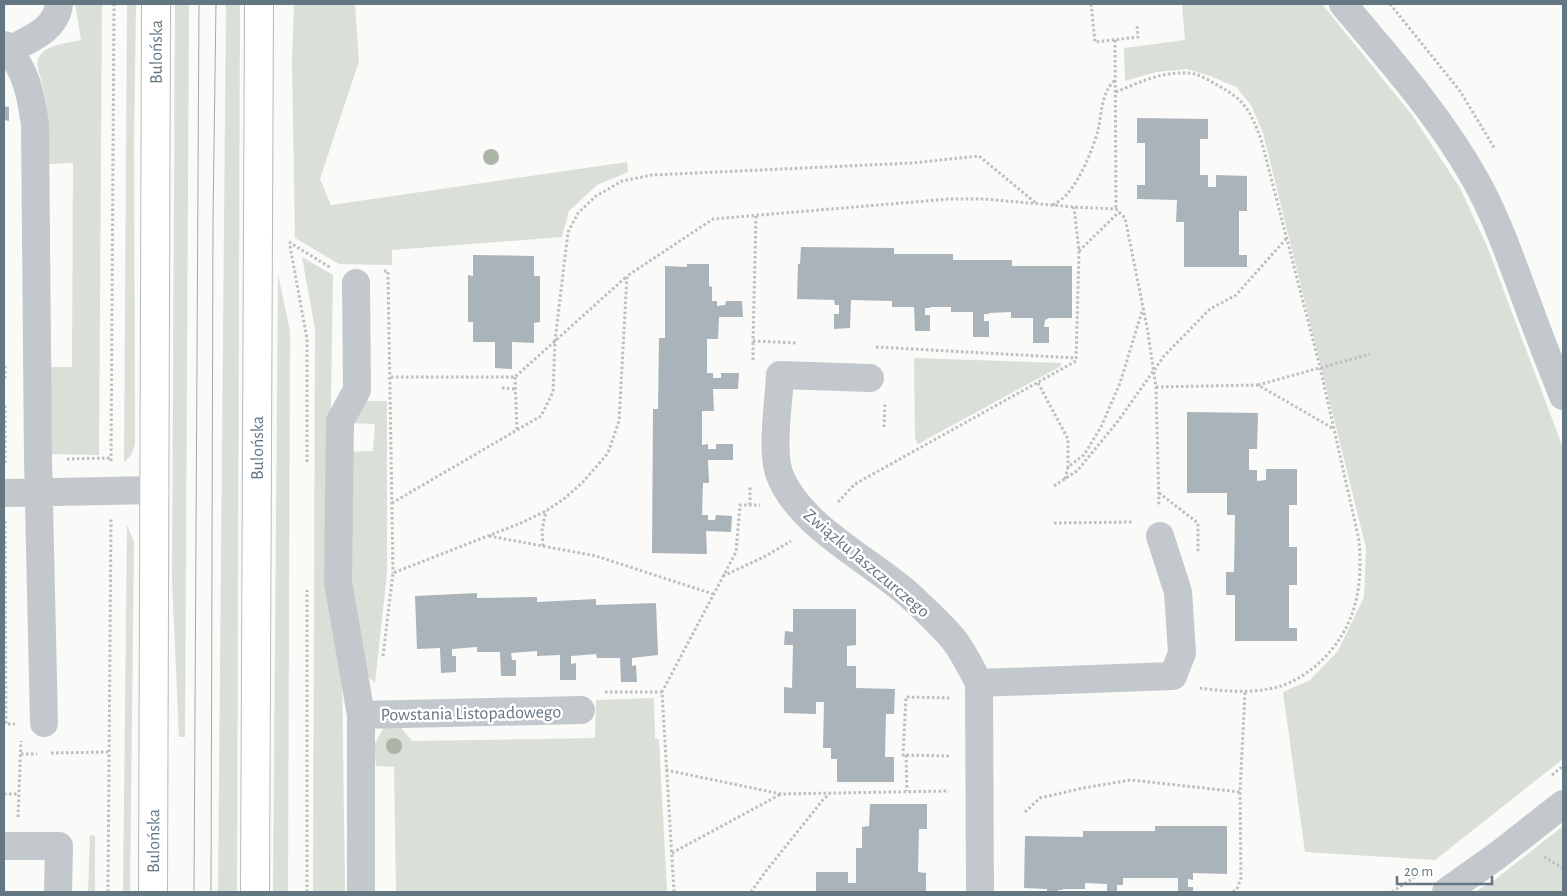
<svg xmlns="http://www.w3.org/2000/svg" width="1567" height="896" font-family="'Alegreya Sans',sans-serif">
<rect width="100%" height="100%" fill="#fafaf8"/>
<!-- green -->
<path fill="#dadfd7" d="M 75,4 L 102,4 L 99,455 L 47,454 L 51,367 L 72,367 L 73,163 L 48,164 C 48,136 49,110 42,83 C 40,75 35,65 39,57 C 46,44 69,43 81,40 Z
M 127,4 L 136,4 L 134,139 L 135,441 C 134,451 132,456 124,462 Z
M 175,4 L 189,4 L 185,737 L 179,737 L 172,579 Z
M 226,4 L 240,4 L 237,892 L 218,892 Z
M 294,4 L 355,4 L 359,61 L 320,179 L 331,205 L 627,162 L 628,172 L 597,185 L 569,211 L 562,237 L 392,250 L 392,265 L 339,264 L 295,238 L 292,62 Z
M 1182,4 L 1322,4 L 1412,115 L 1460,188 L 1487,246 L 1563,448 L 1563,759 L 1435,860 L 1305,852 L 1283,692 L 1310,680 L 1338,651 L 1364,597 L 1366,548 L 1263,133 L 1251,105 L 1236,87 L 1210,76 L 1187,69 L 1156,72 L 1125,81 L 1124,48 L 1185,40 Z
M 302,257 L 333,275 L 328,580 L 342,673 L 345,892 L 313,892 L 315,329 Z
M 278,274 L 290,331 L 288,892 L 273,892 Z
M 914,358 L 1061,363 L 1061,366 L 918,444 L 915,438 Z
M 364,401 L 387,401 L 387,573 L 375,683 L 365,674 L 348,588 L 349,452 L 373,451 L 375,424 L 353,423 Z
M 127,525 L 134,542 L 130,892 L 123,892 Z
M 654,698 L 655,738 L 659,740 L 667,892 L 396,892 L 394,767 L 376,766 L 374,745 L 384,727 L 398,724 L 412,741 L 595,738 L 596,700 Z
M 1563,826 L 1563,892 L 1475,892 L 1496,879 Z
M 90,835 L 95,836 L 95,892 L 88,892 Z"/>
<!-- building -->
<path fill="#aab3b9" d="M 4,106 L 9,107 L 9,121 L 4,120 Z
M 1137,118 L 1208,119 L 1208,139 L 1200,139 L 1200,175 L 1208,175 L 1208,187 L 1216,187 L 1216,175 L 1247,176 L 1247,211 L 1239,211 L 1239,255 L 1247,255 L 1247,267 L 1184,267 L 1184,222 L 1176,222 L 1177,200 L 1137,199 L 1137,185 L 1145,185 L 1145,143 L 1137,143 Z
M 801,247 L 894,248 L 894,254 L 953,254 L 953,260 L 1012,260 L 1012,266 L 1072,266 L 1072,318 L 1049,318 L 1045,320 L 1044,327 L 1049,327 L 1049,343 L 1033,343 L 1033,318 L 1011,318 L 1011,312 L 989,313 L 989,314 L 984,314 L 984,321 L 989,321 L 989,337 L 973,337 L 973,312 L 951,312 L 951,307 L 930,307 L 930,308 L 925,308 L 925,315 L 930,315 L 930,331 L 915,331 L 914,307 L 892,307 L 892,301 L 851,300 L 850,328 L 834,329 L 834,314 L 839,314 L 839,305 L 835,305 L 834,300 L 797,299 L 798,264 L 800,264 Z
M 473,255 L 534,256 L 534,276 L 540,276 L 540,322 L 534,323 L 534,343 L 512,342 L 512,369 L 495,368 L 495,342 L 473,342 L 473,322 L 468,322 L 468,275 L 473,276 Z
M 687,264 L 709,264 L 709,286 L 712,287 L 712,301 L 717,301 L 717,306 L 725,305 L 726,301 L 742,301 L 743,317 L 719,317 L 718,339 L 707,339 L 707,373 L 713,373 L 713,378 L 721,378 L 721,373 L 739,373 L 738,389 L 713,389 L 714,411 L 702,411 L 702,445 L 708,444 L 708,449 L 716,449 L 716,444 L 733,444 L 733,460 L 708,460 L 709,483 L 703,483 L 702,515 L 708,515 L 708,520 L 715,520 L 716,515 L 732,516 L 731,532 L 706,531 L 707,554 L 652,553 L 653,409 L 658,409 L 659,338 L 665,338 L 665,266 L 687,267 Z
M 1187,412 L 1258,413 L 1257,449 L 1249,449 L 1249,470 L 1257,470 L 1257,481 L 1266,480 L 1266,469 L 1297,469 L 1297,505 L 1289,505 L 1289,547 L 1297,547 L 1297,585 L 1289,585 L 1289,628 L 1297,628 L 1297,641 L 1235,641 L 1235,595 L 1226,595 L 1226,572 L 1234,572 L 1235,515 L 1227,515 L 1227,493 L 1187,493 Z
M 477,593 L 477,598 L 537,597 L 537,602 L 596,599 L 596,605 L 656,603 L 658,655 L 632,658 L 632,666 L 636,665 L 637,682 L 621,682 L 620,658 L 597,658 L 596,654 L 571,656 L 571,664 L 576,663 L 576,680 L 560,680 L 560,655 L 537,656 L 537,651 L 511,653 L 512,660 L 516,660 L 516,676 L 501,676 L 500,652 L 477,652 L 477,647 L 452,649 L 452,656 L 456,656 L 456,672 L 441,673 L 440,648 L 417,649 L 415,596 Z
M 793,609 L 856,609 L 856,645 L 847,646 L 847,666 L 856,666 L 856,688 L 895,689 L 894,714 L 886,714 L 885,757 L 894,757 L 894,782 L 837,782 L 837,759 L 831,759 L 831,748 L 823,748 L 824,702 L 816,702 L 816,714 L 784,713 L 784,687 L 792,688 L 793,645 L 784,645 L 785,631 L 793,632 Z
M 870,804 L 927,804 L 927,829 L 919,829 L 918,872 L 926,873 L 926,892 L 816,892 L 816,872 L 848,872 L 848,883 L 856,883 L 856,848 L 862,848 L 862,827 L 869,826 Z
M 1155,826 L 1227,826 L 1227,874 L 1193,873 L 1193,880 L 1188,879 L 1188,887 L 1193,887 L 1193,892 L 1178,892 L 1178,878 L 1123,878 L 1123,885 L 1117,885 L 1117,892 L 1107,892 L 1107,884 L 1085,883 L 1085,889 L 1062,889 L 1063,890 L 1058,890 L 1058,892 L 1047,892 L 1047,889 L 1024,888 L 1025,836 L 1083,837 L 1083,831 L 1155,831 Z"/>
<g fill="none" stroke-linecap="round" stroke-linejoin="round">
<!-- major casing -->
<g stroke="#b5babe" stroke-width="30">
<g id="major">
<path id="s1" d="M 153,892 L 156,4"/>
<path id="s2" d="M 255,892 L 259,4"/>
</g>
</g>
<!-- path -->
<path stroke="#bbbfc2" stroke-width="3" stroke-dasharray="2.5 2.5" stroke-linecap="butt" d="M 1091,4 L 1095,42 L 1138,37 L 1137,25
M 1390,4 L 1460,91 L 1495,149
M 1115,40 L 1116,209
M 1116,92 C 1140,82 1167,69 1195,74 C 1202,76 1212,82 1219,86 C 1246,101 1250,111 1261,139 L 1320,367 L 1359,540 C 1363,589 1356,628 1319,663 C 1304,676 1288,686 1268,689 C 1248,693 1220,691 1199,688
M 1053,205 C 1058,202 1064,198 1068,193 C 1081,178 1093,149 1098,130 C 1102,113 1101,93 1115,80
M 756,216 L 753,341 L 798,343
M 289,242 L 331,268
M 290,246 L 307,339 L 307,464
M 1079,251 L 1119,212
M 384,271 L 388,271 L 393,573
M 876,347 L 1076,358
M 753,360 L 753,341
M 5,366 L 5,380
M 391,377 L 515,377 L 626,277
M 515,377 L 517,431
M 1038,383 L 1068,439 L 1068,467
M 1258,385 L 1370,354
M 1156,387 L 1258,385 L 1334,429
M 502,388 L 516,389
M 884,427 L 885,403
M 67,459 L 111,458
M 111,461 L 114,4
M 5,463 L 5,404
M 1065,479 L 1068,467 L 1084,455 L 1101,427 L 1120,383 L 1143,308
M 1054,486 L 1078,470 L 1118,421 L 1164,356 L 1210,309 L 1236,295 L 1286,239
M 1159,493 L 1198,523 L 1198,552
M 838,502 L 855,484 L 1076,361 L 1079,251 L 1074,207
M 392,503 L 541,416 L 553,392 L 555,341 L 568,232 L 578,213 L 596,196 L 622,181 L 652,175 L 912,163 L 979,156 L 1037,204
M 750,505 L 750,486
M 5,521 L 6,724 L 15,724
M 1054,523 L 1133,522
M 489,536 L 596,556 L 713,594
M 543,546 L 542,530 L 546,511
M 723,576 L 764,557 L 791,541
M 383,656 L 393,573 L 521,523 L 546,511 L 565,498 L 583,482 L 608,453 L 619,421 L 627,276 L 713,219 L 949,199 L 984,199 L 1074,207 L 1116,209 L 1125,218 L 1147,327 L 1156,387 L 1159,507
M 605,692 L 662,692
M 51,753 L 108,752
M 21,754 L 37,754
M 906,755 L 907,791
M 949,756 L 903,755 L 906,697 L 950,698
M 666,770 L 781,794 L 949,791
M 1552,775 L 1563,766
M 4,794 L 19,794
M 1025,812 L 1040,798 L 1083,788 L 1131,780 L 1240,792
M 18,817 L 21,741
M 672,853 L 781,794
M 1544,857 L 1563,868
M 108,892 L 111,519
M 307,892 L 307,590
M 674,892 L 662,692 L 736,552 L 740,505 L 760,505
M 751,892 L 766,871 L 822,801 L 831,792
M 1233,892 L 1237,889 L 1241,878 L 1240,792 L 1245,691
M 1392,892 L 1421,873"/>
<!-- minor -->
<path stroke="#c3c8cc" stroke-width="28" d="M 1343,4 C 1390,60 1439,115 1475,179 C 1496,216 1510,257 1525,297 C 1537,331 1550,363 1563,396
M 4,45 C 26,69 31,94 35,125 L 38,459 L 44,723
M 9,50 C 30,39 56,30 59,4
M 356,283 L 357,390 L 340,421 L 338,582 L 361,715 L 361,892
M 870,378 L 780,375 C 779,401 771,448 779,473 C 797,524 868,559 908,594 C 922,607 942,625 954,640 C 964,653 971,668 979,683 L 980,892
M 4,493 L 155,490
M 979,683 L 1173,676 L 1182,653 L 1178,592 L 1160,536
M 361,715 L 581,710
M 4,846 L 59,846 L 58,892
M 1446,892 L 1498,855 L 1563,804"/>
<!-- major -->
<use href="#major" stroke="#fff" stroke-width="28"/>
<!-- tram -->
<path stroke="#a2aab0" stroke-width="1" d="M 194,892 L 199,4
M 211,892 L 213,219 L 216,4"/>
</g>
<!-- trees -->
<g fill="#aab4a7">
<circle cx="491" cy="157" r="8"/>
<circle cx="394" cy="746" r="8"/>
</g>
<g text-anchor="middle" stroke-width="5" stroke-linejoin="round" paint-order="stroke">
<!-- street labels -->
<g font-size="18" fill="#657683" stroke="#fff">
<text dy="6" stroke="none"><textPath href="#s1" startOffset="840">Bulońska</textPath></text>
<text dy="6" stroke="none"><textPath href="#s2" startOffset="444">Bulońska</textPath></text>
<text transform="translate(867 563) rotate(40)" y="6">Związku Jaszczurczego</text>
<text transform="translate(471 713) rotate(-1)" y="6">Powstania Listopadowego</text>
<text dy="6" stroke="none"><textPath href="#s1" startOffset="51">Bulońska</textPath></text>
</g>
</g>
<!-- border -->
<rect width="1567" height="896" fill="none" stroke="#657683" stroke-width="10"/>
<!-- scale -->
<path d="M1397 876v8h95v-8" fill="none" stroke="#657683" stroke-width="2.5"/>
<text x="1404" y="876" font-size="15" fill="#657683" stroke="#ffffff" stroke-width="4" paint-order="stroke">20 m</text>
</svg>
